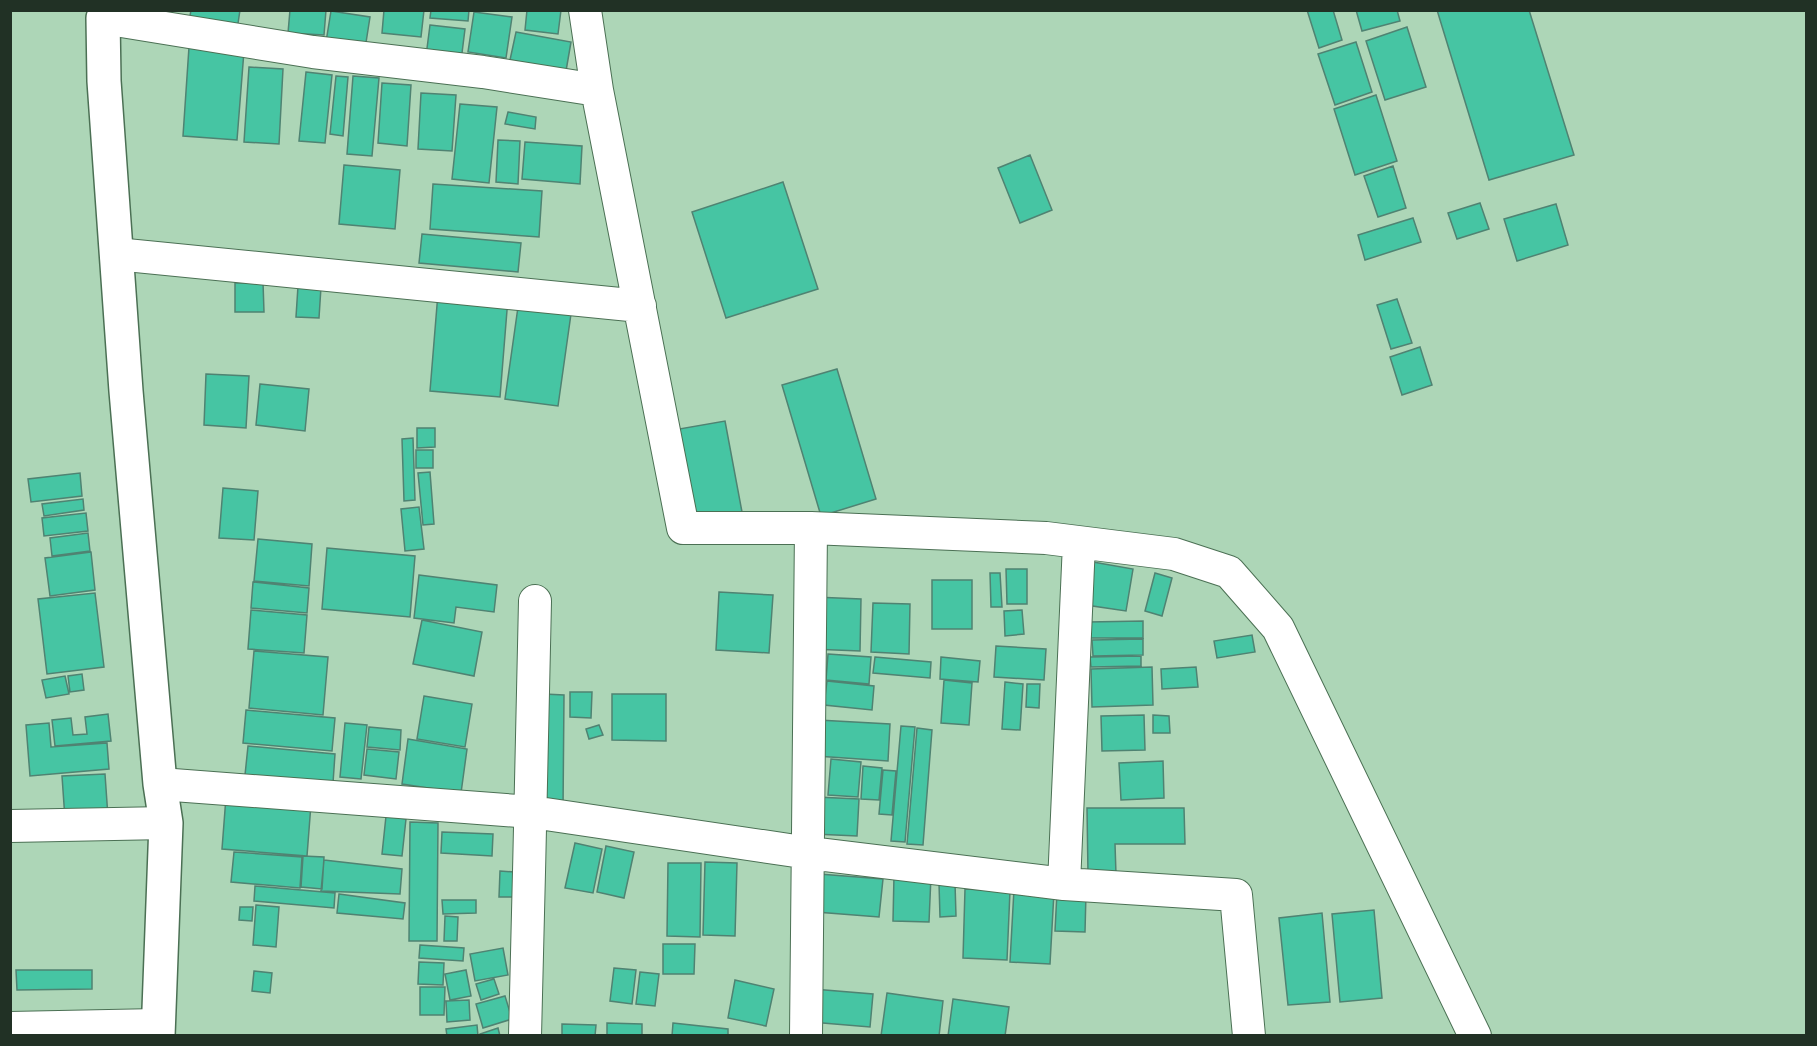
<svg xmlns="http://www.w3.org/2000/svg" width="1817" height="1046" font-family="'Work Sans',sans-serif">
<rect width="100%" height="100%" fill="#add6b7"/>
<!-- building -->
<path fill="#46c5a3" stroke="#4f8372" stroke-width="1.5" d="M 191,10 L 240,10 L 237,30 L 189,22 Z
M 290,10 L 326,10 L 324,35 L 288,33 Z
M 384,10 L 424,10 L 421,37 L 382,33 Z
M 431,10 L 469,10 L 468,21 L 430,18 Z
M 527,10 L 561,10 L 558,34 L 525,30 Z
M 1307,10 L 1333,10 L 1342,40 L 1319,48 Z
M 1356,10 L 1397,10 L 1400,21 L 1362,31 Z
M 1437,10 L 1529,10 L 1574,155 L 1489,180 Z
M 331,11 L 370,17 L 365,49 L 326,42 Z
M 474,12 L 512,17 L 506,58 L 468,52 Z
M 430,25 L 465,29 L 461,61 L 426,56 Z
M 1407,27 L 1426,87 L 1385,100 L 1366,41 Z
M 516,32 L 571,42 L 566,71 L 510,60 Z
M 1356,42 L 1372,92 L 1335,105 L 1318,54 Z
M 189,47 L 244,51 L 237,140 L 183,136 Z
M 249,67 L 283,69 L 279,144 L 244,142 Z
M 306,72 L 332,75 L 325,143 L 299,141 Z
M 336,76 L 348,77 L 343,136 L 330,134 Z
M 353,76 L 379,78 L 372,156 L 347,154 Z
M 382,83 L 411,85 L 407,146 L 378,143 Z
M 421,93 L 456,95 L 452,151 L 418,149 Z
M 1376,95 L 1397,161 L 1355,175 L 1334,109 Z
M 460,104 L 497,107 L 489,183 L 452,179 Z
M 508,112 L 536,117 L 535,129 L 505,124 Z
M 498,140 L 520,141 L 518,184 L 496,182 Z
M 525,142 L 582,146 L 580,184 L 522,179 Z
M 1030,155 L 1052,210 L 1020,223 L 998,168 Z
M 344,165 L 400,170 L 395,229 L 339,224 Z
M 1393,166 L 1406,208 L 1378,217 L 1364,176 Z
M 783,182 L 818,289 L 726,318 L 692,212 Z
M 433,184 L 542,191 L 539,237 L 430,229 Z
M 1480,203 L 1489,229 L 1457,239 L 1448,213 Z
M 1556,204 L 1568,245 L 1517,261 L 1504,219 Z
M 1413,218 L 1421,242 L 1365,260 L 1358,235 Z
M 422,234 L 521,243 L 518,272 L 419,263 Z
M 263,282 L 264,312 L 235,312 L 235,283 Z
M 298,286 L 321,287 L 319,318 L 296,317 Z
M 438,293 L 508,298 L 500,397 L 430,391 Z
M 1397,299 L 1412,343 L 1391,349 L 1377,305 Z
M 518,307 L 571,314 L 558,406 L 505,399 Z
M 1420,347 L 1432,385 L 1402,395 L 1390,357 Z
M 837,369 L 876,499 L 821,516 L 782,385 Z
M 206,374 L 249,376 L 246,428 L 204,425 Z
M 260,384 L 309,389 L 305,431 L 256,425 Z
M 725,421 L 742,512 L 695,520 L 679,429 Z
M 417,428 L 435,428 L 435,447 L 417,448 Z
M 413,438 L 415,500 L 404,501 L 402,439 Z
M 416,450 L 433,450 L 433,468 L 416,468 Z
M 430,472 L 434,524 L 423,525 L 418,473 Z
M 80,473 L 82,496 L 31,502 L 28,479 Z
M 223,488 L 258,491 L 254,540 L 219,538 Z
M 83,499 L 84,510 L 44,516 L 42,504 Z
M 419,507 L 424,549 L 405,551 L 401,509 Z
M 86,513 L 88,531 L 44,536 L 42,518 Z
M 88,533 L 90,551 L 52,556 L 50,538 Z
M 258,539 L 312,544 L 309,586 L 254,581 Z
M 327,548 L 415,556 L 410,617 L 322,609 Z
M 91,552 L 95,590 L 50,596 L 45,558 Z
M 1093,562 L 1133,569 L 1126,611 L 1086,605 Z
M 1006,569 L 1027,569 L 1027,604 L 1007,604 Z
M 990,573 L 1000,573 L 1002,607 L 991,607 Z
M 1155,573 L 1172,578 L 1162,616 L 1145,611 Z
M 419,575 L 497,585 L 494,612 L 456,607 L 454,623 L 414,618 Z
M 932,580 L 972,580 L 972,629 L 932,629 Z
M 253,582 L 309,588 L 307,613 L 251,608 Z
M 719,592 L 773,595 L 769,653 L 716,650 Z
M 95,593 L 104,667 L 47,674 L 38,599 Z
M 814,597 L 861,599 L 860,651 L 811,649 Z
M 873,603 L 910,604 L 909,654 L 871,652 Z
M 251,610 L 307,615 L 304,653 L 248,649 Z
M 1022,610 L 1024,634 L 1005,636 L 1004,611 Z
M 422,620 L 482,632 L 474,676 L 413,664 Z
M 1143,621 L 1143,638 L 1088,638 L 1088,622 Z
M 1252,635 L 1255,652 L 1217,658 L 1214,641 Z
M 1143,639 L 1143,655 L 1093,656 L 1092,640 Z
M 996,646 L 1046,649 L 1044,680 L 994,677 Z
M 254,651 L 328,657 L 323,715 L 249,708 Z
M 828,654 L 871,657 L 869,684 L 826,680 Z
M 1141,656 L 1141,666 L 1091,667 L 1090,657 Z
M 875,657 L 931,662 L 930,678 L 873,673 Z
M 941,657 L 980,661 L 978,682 L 940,679 Z
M 1152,667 L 1153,705 L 1092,707 L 1091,669 Z
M 1196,667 L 1198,687 L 1162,689 L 1161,669 Z
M 82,674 L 84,690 L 70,692 L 68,676 Z
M 65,676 L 69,694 L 46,698 L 42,680 Z
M 944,680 L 972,683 L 969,725 L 941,723 Z
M 827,681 L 874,686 L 872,710 L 824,705 Z
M 1005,682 L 1023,684 L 1020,730 L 1002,729 Z
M 1027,684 L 1040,684 L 1039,708 L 1026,707 Z
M 570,692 L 592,692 L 591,718 L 570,717 Z
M 544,694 L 564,695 L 563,810 L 543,810 Z
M 612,694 L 666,694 L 666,741 L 612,740 Z
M 424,696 L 472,704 L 465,747 L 417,739 Z
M 246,710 L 335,718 L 332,751 L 243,743 Z
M 108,714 L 111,741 L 55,746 L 52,720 L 71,718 L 73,735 L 87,734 L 85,717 Z
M 1144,715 L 1145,750 L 1102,751 L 1101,716 Z
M 1153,715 L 1169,716 L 1170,733 L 1153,733 Z
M 818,720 L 890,724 L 888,761 L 816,756 Z
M 49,723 L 51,747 L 107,743 L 109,769 L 30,776 L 26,725 Z
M 345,723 L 367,725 L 361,779 L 340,777 Z
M 599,725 L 603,735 L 589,739 L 586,729 Z
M 901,726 L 915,727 L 905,842 L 891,841 Z
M 369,727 L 401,730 L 400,750 L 367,747 Z
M 917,728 L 932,730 L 923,845 L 907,844 Z
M 408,739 L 467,749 L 461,793 L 402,784 Z
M 248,746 L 335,754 L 333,783 L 245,775 Z
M 367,749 L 399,752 L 396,779 L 364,775 Z
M 831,759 L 861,762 L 858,797 L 828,795 Z
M 1163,761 L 1164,798 L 1121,800 L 1119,763 Z
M 863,766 L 882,768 L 879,800 L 861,799 Z
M 883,770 L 896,771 L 892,815 L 879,814 Z
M 105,774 L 108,817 L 65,819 L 62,776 Z
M 226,797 L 311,804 L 307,856 L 222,849 Z
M 816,797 L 859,799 L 857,836 L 814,834 Z
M 1087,808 L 1184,808 L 1185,844 L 1115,844 L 1116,874 L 1088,874 Z
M 386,816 L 406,819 L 402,856 L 382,854 Z
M 410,822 L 438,823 L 437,941 L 409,941 Z
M 442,832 L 493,834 L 492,856 L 441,853 Z
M 575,843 L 602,849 L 593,893 L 565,888 Z
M 606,846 L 634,852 L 624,898 L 597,892 Z
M 234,852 L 302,857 L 300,888 L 231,882 Z
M 303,856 L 324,857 L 322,889 L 301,887 Z
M 324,860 L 402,869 L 400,894 L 321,891 Z
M 705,862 L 737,863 L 735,936 L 703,935 Z
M 668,863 L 701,863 L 700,937 L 667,936 Z
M 500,871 L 514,872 L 513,897 L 499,897 Z
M 819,874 L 883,879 L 879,917 L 816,912 Z
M 894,875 L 931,876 L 929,922 L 893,921 Z
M 939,883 L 955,883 L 956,916 L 940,917 Z
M 255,886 L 335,893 L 334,908 L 254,901 Z
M 965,889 L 1010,891 L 1007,960 L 963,958 Z
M 1014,889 L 1054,892 L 1050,964 L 1010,962 Z
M 1057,892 L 1086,893 L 1085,932 L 1055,931 Z
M 339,894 L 405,903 L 403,919 L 337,913 Z
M 442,900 L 476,900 L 476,913 L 443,914 Z
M 256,905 L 279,907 L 276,947 L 253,945 Z
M 240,907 L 253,907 L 252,921 L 239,920 Z
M 1374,910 L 1382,998 L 1340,1002 L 1332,914 Z
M 1322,913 L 1330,1002 L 1288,1005 L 1279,918 Z
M 445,916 L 458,917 L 457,941 L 444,941 Z
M 663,944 L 695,944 L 694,974 L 663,974 Z
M 420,945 L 464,948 L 463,961 L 419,958 Z
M 503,948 L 508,975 L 475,981 L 470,954 Z
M 419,962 L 444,963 L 443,985 L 418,984 Z
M 614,968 L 636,970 L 632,1004 L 610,1001 Z
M 16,970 L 92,970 L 92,989 L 17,990 Z
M 466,970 L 471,996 L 450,1000 L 445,974 Z
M 254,971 L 272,973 L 270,993 L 252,991 Z
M 640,972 L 659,974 L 655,1006 L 636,1004 Z
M 494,979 L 499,994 L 481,1000 L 476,984 Z
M 735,980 L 774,989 L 766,1026 L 728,1018 Z
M 420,987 L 445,987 L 444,1015 L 420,1015 Z
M 813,989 L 873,994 L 870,1027 L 811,1022 Z
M 887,993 L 943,1001 L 939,1036 L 881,1036 Z
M 505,996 L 512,1019 L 483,1028 L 476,1004 Z
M 953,999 L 1009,1007 L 1005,1036 L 948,1036 Z
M 469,1000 L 470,1020 L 447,1022 L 446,1001 Z
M 607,1023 L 642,1024 L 642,1036 L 607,1036 Z
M 673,1023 L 728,1029 L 728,1036 L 672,1036 Z
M 562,1024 L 596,1025 L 595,1036 L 562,1036 Z
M 477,1025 L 478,1036 L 447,1036 L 446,1029 Z
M 498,1028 L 500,1036 L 480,1036 L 480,1034 Z"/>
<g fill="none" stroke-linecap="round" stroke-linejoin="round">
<!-- minor casing -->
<g stroke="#4b7054" stroke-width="34">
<path id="minor" d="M 585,10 L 597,90 L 683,528 L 811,528 L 806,1036
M 103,18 L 313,52 L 483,72 L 597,90
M 116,254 L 640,306
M 811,528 L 1046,538 L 1174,554 L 1229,572 L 1278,628 L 1475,1036
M 160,784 L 532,812 L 809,853 L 1064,884 L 1236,895 L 1249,1036
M 10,826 L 166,823
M 1064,884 L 1079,543
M 10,1028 L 158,1025
M 525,1036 C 528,891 533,746 535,601"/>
</g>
<!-- secondary casing -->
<g stroke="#4b7054" stroke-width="36">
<path id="secondary" d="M 106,10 L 103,18 L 104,81 L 126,391 L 160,784 L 166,823 L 158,1036"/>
</g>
<!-- minor -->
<use href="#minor" stroke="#fff" stroke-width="32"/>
<!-- secondary -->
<use href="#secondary" stroke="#fff" stroke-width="33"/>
</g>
<!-- border -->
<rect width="1817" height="1046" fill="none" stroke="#213125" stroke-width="24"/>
</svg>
